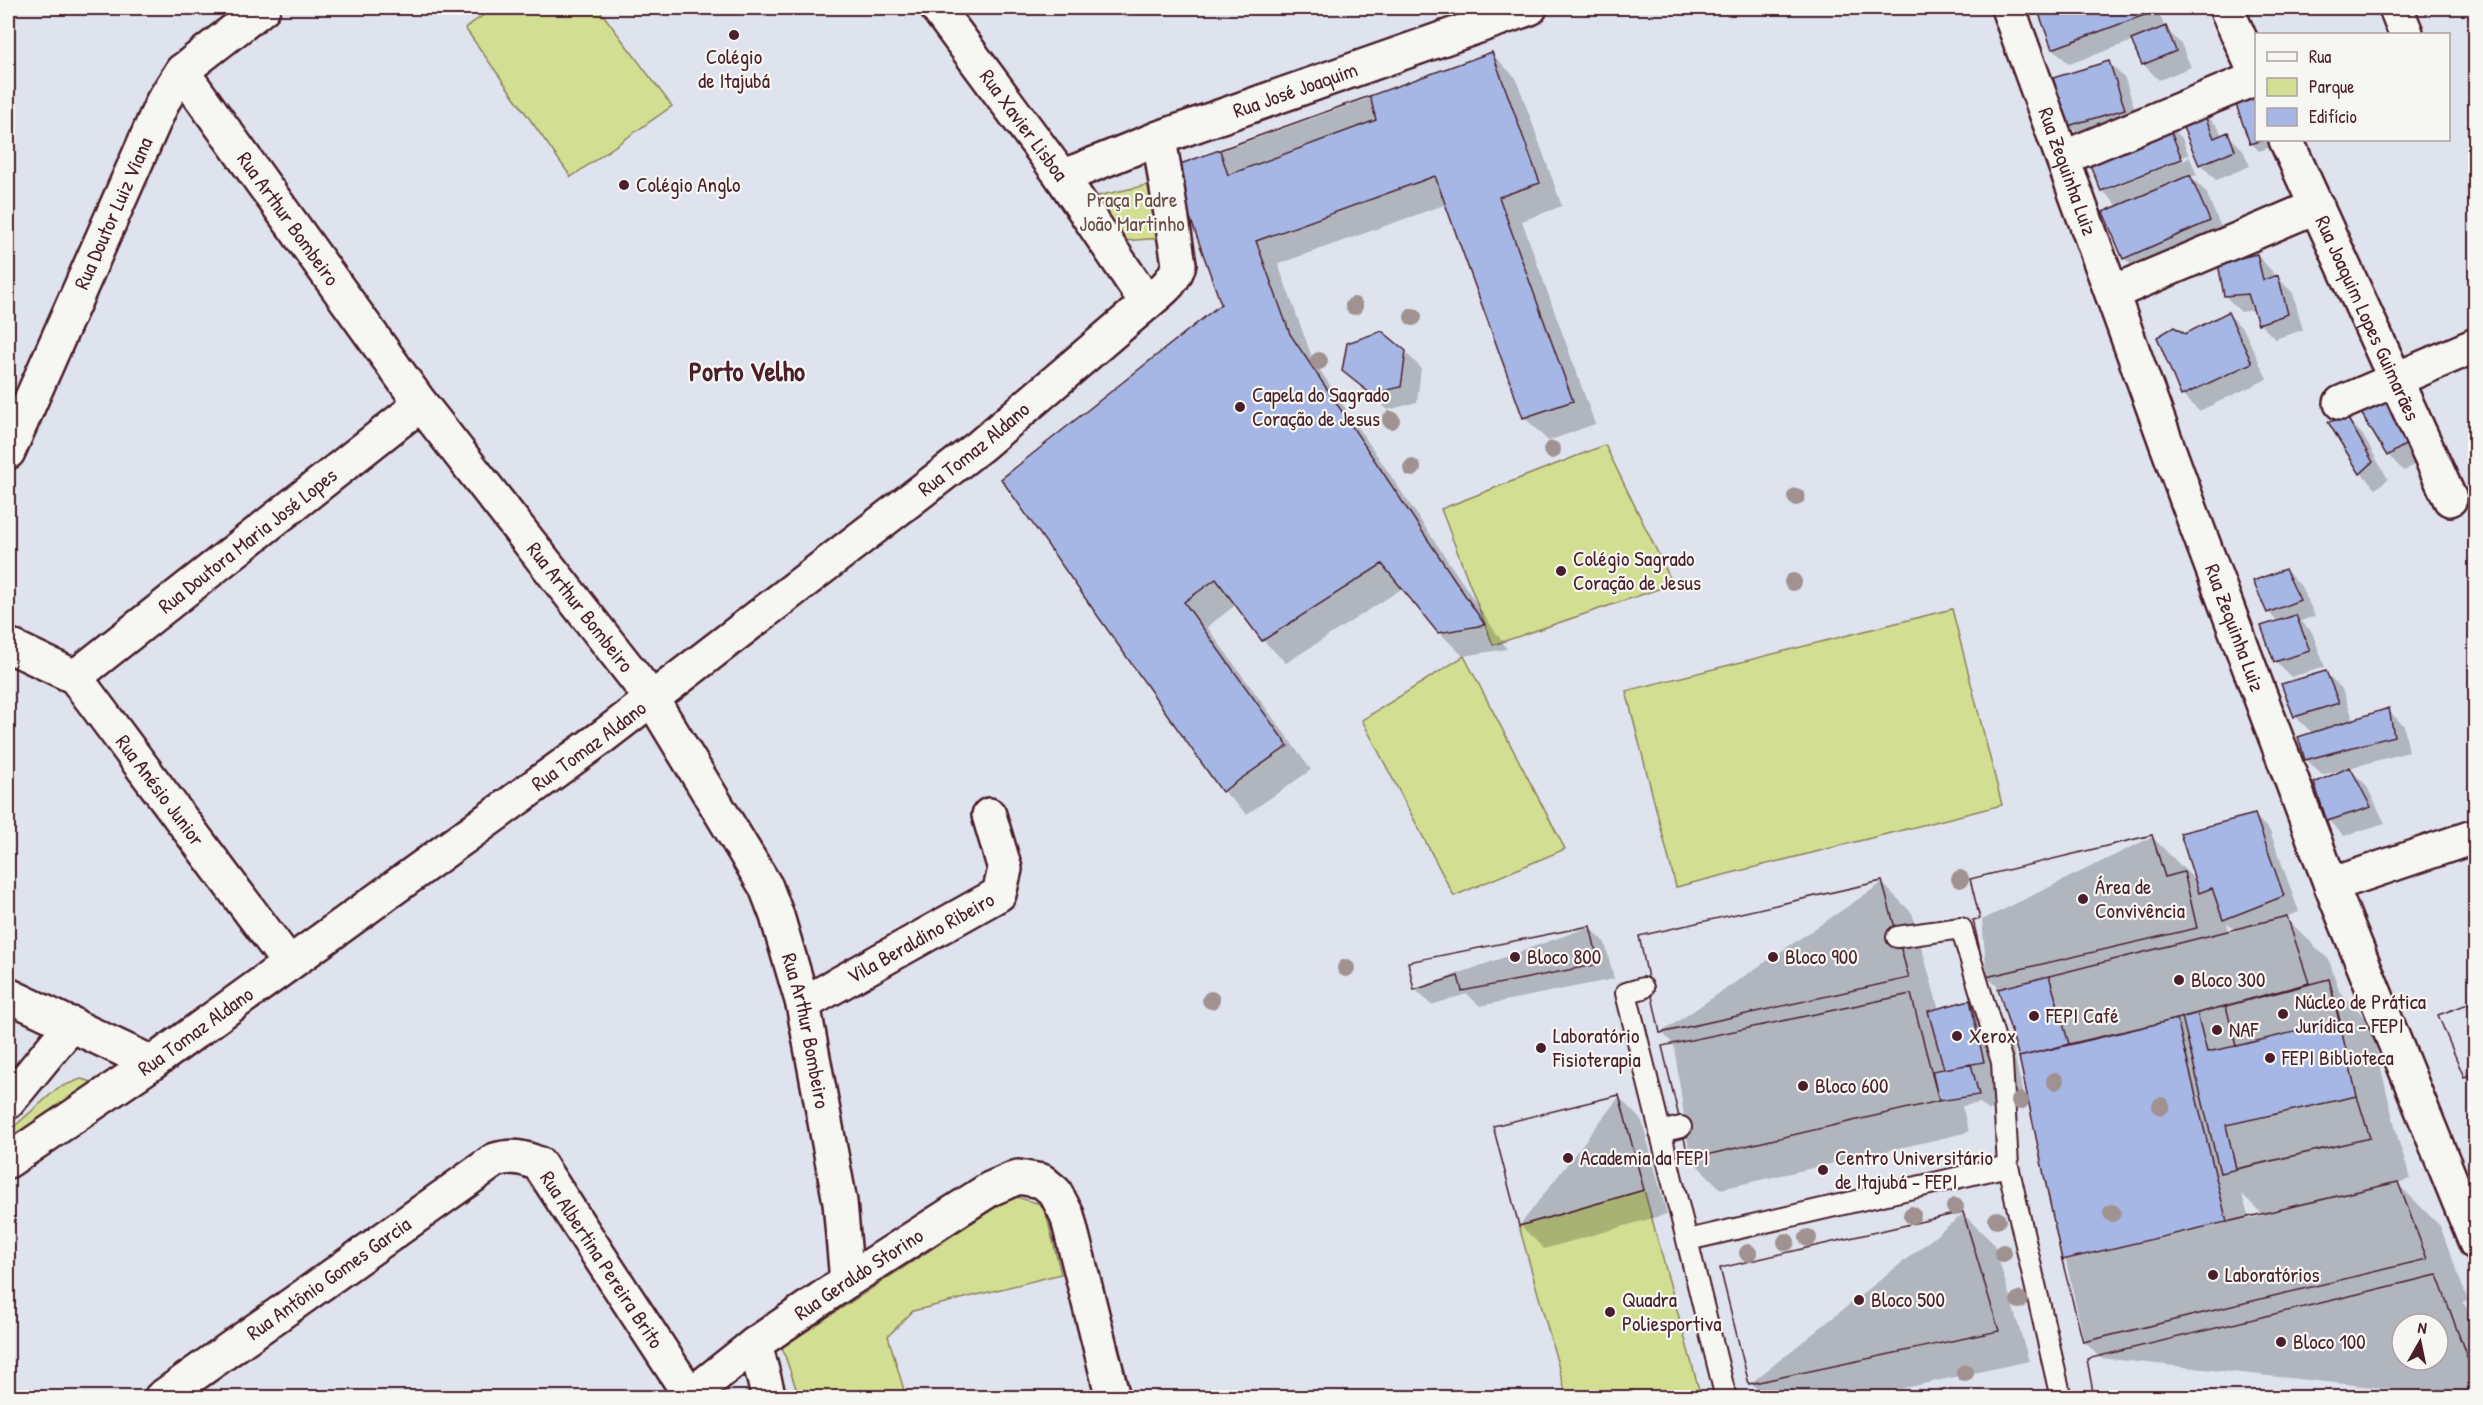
<svg xmlns="http://www.w3.org/2000/svg" width="2483" height="1405" font-family="'Patrick Hand',sans-serif">
<rect width="100%" height="100%" fill="#dee3ee"/>
<filter id="ink" filterUnits="userSpaceOnUse"><feTurbulence type="fractalNoise" baseFrequency=".0167" numOctaves="2"/><feDisplacementMap in="SourceGraphic" scale="12" xChannelSelector="R" yChannelSelector="G"/><feConvolveMatrix kernelMatrix="1 2 1 2 8 2 1 2 1" color-interpolation-filters="sRGB"/></filter>
<g filter="url(#ink)">
<!-- green -->
<path fill="#d2df92" stroke="#8e7f5e" stroke-width="1.5" d="M 494,8 L 598,8 L 672,106 L 571,177 L 465,28 Z
M 1148,185 L 1161,238 L 1124,241 L 1097,196 Z
M 1605,445 L 1673,584 L 1493,645 L 1441,509 Z
M 1952,609 L 2002,805 L 1676,887 L 1626,691 Z
M 1464,656 L 1565,849 L 1454,896 L 1362,720 Z
M 81,1079 L 96,1083 L 8,1155 L 8,1132 L 58,1088 Z
M 1644,1190 L 1701,1397 L 1567,1397 L 1519,1226 Z
M 1013,1196 L 1044,1205 L 1061,1274 L 913,1311 L 888,1336 L 904,1390 L 879,1397 L 799,1397 L 782,1347 Z"/>
<!-- shadow -->
<path fill="#0003" fill-rule="evenodd" d="M 2039,8 L 2157,8 L 2165,28 L 2181,44 L 2191,67 L 2159,80 L 2143,64 L 2133,41 L 2069,64 L 2053,48 Z
M 1492,54 L 1516,78 L 1562,206 L 1522,221 L 1595,424 L 1548,441 L 1524,417 L 1447,204 L 1278,264 L 1313,360 L 1507,649 L 1463,656 L 1439,632 L 1403,588 L 1286,663 L 1263,640 L 1237,604 L 1207,627 L 1311,770 L 1247,814 L 1223,791 L 1003,479 L 1223,305 L 1174,168 Z
M 2109,63 L 2125,79 L 2140,125 L 2086,142 L 2070,126 L 2055,79 Z
M 2256,89 L 2256,140 L 2279,140 L 2280,144 L 2259,151 L 2251,143 Z
M 2202,111 L 2218,127 L 2222,136 L 2227,134 L 2243,150 L 2250,166 L 2216,180 L 2200,164 Z
M 2166,122 L 2182,138 L 2197,175 L 2191,177 L 2206,192 L 2225,237 L 2140,274 L 2124,258 L 2119,207 L 2102,190 ZM 2188,155 L 2190,157 L 2108,190 L 2108,187 Z
M 2257,255 L 2272,271 L 2274,278 L 2277,277 L 2293,293 L 2303,330 L 2275,339 L 2259,323 L 2255,310 L 2241,312 L 2225,296 Z
M 2228,314 L 2244,330 L 2267,379 L 2199,411 L 2183,395 L 2159,338 L 2185,336 Z
M 1405,352 L 1421,368 L 1417,402 L 1388,410 L 1344,370 Z
M 2403,417 L 2430,455 L 2404,471 L 2388,455 Z
M 2346,418 L 2362,434 L 2388,479 L 2376,489 L 2361,473 L 2331,423 Z
M 2285,570 L 2301,586 L 2315,616 L 2301,621 L 2312,632 L 2325,667 L 2291,677 L 2275,661 L 2279,622 L 2268,612 Z
M 2326,673 L 2342,689 L 2354,721 L 2388,710 L 2404,726 L 2409,752 L 2349,768 L 2366,785 L 2385,823 L 2344,836 L 2328,820 L 2344,769 L 2322,775 L 2306,759 L 2313,734 L 2295,716 Z
M 2254,815 L 2270,831 L 2299,912 L 2285,917 L 2329,960 L 2339,991 L 2370,1023 L 2398,1139 L 2411,1179 L 2397,1183 L 2440,1226 L 2468,1301 L 2462,1302 L 2467,1308 L 2476,1330 L 2476,1398 L 2100,1358 L 2084,1341 L 2020,1057 L 2000,989 L 1987,977 L 1982,920 L 2152,837 L 2198,883 ZM 2227,922 L 2236,931 L 2229,932 ZM 2242,1194 L 2263,1215 L 2249,1219 ZM 2402,1324 L 2438,1324 L 2438,1360 L 2402,1360 Z
M 1882,883 L 1912,913 L 1939,1010 L 1970,1002 L 2012,1044 L 2025,1103 L 1988,1110 L 1980,1103 L 1962,1106 L 1969,1132 L 1721,1189 L 1690,1158 L 1674,1045 L 1662,1032 Z
M 1589,927 L 1605,943 L 1614,979 L 1480,1006 L 1467,994 L 1431,1005 L 1415,989 Z
M 2476,1003 L 2476,1087 L 2465,1076 Z
M 1619,1097 L 1642,1121 L 1667,1214 L 1544,1249 L 1520,1225 Z
M 1963,1214 L 1994,1244 L 2029,1361 L 1858,1398 L 1765,1398 L 1751,1383 Z"/>
<!-- building -->
<path fill="#a6b7e6" stroke="#4a1f2b" stroke-width="1.5" fill-rule="evenodd" d="M 2037,8 L 2148,8 L 2150,13 L 2052,49 Z
M 2166,26 L 2176,51 L 2142,65 L 2131,40 Z
M 1492,52 L 1540,183 L 1499,197 L 1573,401 L 1523,418 L 1435,176 L 1256,241 L 1290,334 L 1485,625 L 1438,633 L 1382,564 L 1262,641 L 1216,579 L 1184,602 L 1288,746 L 1222,792 L 1001,479 L 1221,304 L 1172,167 Z
M 2109,61 L 2125,109 L 2068,126 L 2053,78 Z
M 2256,87 L 2256,140 L 2264,140 L 2250,144 L 2233,96 Z
M 1370,96 L 1376,120 L 1228,175 L 1220,150 Z
M 2202,109 L 2214,138 L 2228,132 L 2235,150 L 2199,165 L 2179,118 Z
M 2166,120 L 2182,159 L 2101,191 L 2085,153 Z
M 2190,175 L 2210,221 L 2123,259 L 2103,212 Z
M 2257,254 L 2263,280 L 2278,275 L 2288,314 L 2258,324 L 2248,294 L 2224,296 L 2218,263 Z
M 2228,312 L 2252,363 L 2181,396 L 2157,337 L 2174,327 L 2185,334 Z
M 1382,331 L 1406,351 L 1401,387 L 1371,394 L 1342,371 L 1347,343 Z
M 2388,400 L 2415,439 L 2387,456 L 2360,411 Z
M 2347,417 L 2373,462 L 2360,474 L 2328,422 Z
M 2285,569 L 2300,600 L 2267,613 L 2253,581 Z
M 2296,615 L 2310,651 L 2274,662 L 2261,626 Z
M 2326,671 L 2339,703 L 2294,717 L 2281,684 Z
M 2389,708 L 2394,736 L 2305,760 L 2298,737 Z
M 2350,767 L 2371,807 L 2327,821 L 2314,783 Z
M 2255,814 L 2284,896 L 2223,920 L 2212,888 L 2199,893 L 2180,833 Z
M 2152,835 L 2165,877 L 2184,872 L 2197,928 L 1986,977 L 1973,920 L 1980,919 L 1970,879 Z
M 2152,835 L 2165,877 L 2184,872 L 2197,928 L 1986,977 L 1973,920 L 1980,919 L 1970,879 Z
M 1882,881 L 1909,978 L 1660,1033 L 1639,936 Z
M 1882,881 L 1909,978 L 1660,1033 L 1639,936 Z
M 2287,916 L 2309,983 L 2177,1019 L 2069,1044 L 2049,976 Z
M 2287,916 L 2309,983 L 2177,1019 L 2069,1044 L 2049,976 Z
M 1590,926 L 1599,964 L 1462,991 L 1458,976 L 1414,990 L 1408,962 Z
M 1590,926 L 1599,964 L 1462,991 L 1458,976 L 1414,990 L 1408,962 Z
M 2049,976 L 2069,1044 L 2019,1057 L 1998,989 Z
M 2329,979 L 2340,1021 L 2236,1046 L 2226,1006 Z
M 2329,979 L 2357,1096 L 2370,1138 L 2220,1173 L 2182,1017 Z
M 1911,994 L 1939,1101 L 1689,1159 L 1662,1046 Z
M 1911,994 L 1939,1101 L 1689,1159 L 1662,1046 Z
M 1970,1000 L 1984,1062 L 1944,1069 L 1928,1011 Z
M 2476,1001 L 2476,1073 L 2464,1077 L 2438,1015 Z
M 2476,1001 L 2476,1073 L 2464,1077 L 2438,1015 Z
M 2226,1006 L 2236,1046 L 2207,1052 L 2197,1013 Z
M 2177,1019 L 2227,1222 L 2398,1182 L 2427,1259 L 2083,1342 L 2062,1260 L 2019,1057 Z
M 1971,1064 L 1979,1095 L 1939,1101 L 1932,1071 Z
M 1619,1095 L 1644,1190 L 1519,1226 L 1493,1126 Z
M 1619,1095 L 1644,1190 L 1519,1226 L 1493,1126 Z
M 2357,1096 L 2370,1138 L 2236,1169 L 2226,1125 Z
M 2398,1182 L 2427,1259 L 2083,1342 L 2062,1260 Z
M 1963,1212 L 1999,1331 L 1749,1384 L 1720,1268 Z
M 1963,1212 L 1999,1331 L 1749,1384 L 1720,1268 Z
M 2437,1275 L 2476,1382 L 2476,1398 L 2094,1398 L 2087,1359 ZM 2402,1324 L 2438,1324 L 2438,1360 L 2402,1360 Z
M 2437,1275 L 2476,1382 L 2476,1398 L 2094,1398 L 2087,1359 ZM 2402,1324 L 2438,1324 L 2438,1360 L 2402,1360 Z"/>
<g fill="none" stroke-linecap="round" stroke-linejoin="round">
<!-- service casing -->
<g stroke="#4a1f2b" stroke-width="24">
<path id="service" d="M 1897,937 L 1961,928 L 2002,1062 L 2008,1166 L 2061,1398
M 1643,988 L 1626,993 L 1726,1398
M 1660,1132 L 1681,1127
M 1688,1240 L 2008,1166"/>
</g>
<!-- minor casing -->
<g stroke="#4a1f2b" stroke-width="38">
<g id="minor">
<path id="s1" d="M 937,8 L 1062,177 L 1147,303 C 1161,291 1174,283 1179,264 L 1159,138"/>
<path id="s2" d="M 2008,8 L 2195,522 L 2331,885 L 2476,1243"/>
<path d="M 2226,8 L 2256,74"/>
<path d="M 2396,8 L 2406,33"/>
<path id="s3" d="M 182,71 L 421,404 L 652,699 L 766,887 L 777,916 L 803,1004 L 840,1202 L 847,1281"/>
<path id="s4" d="M 2286,140 L 2450,499"/>
<path d="M 2063,158 L 2256,78"/>
<path id="s5" d="M 1062,177 L 1159,138 L 1530,8"/>
<path d="M 2112,293 L 2317,206"/>
<path d="M 2341,403 L 2476,345"/>
<path id="s6" d="M 8,452 L 163,101 L 182,71 L 263,8"/>
<path id="s7" d="M 8,645 L 75,677 L 285,958 L 287,965"/>
<path id="s8" d="M 75,677 L 421,404"/>
<path d="M 2331,885 L 2476,836"/>
<path d="M 8,995 L 152,1063"/>
<path id="s9" d="M 803,1004 L 999,894 L 1005,869 L 989,815"/>
<path d="M 8,1102 L 72,1024"/>
<path id="s10" d="M 8,1161 L 152,1063 L 601,738 L 980,446 L 1147,303"/>
<path d="M 755,1344 L 769,1398"/>
<path id="s11" d="M 161,1398 L 495,1160 C 512,1155 522,1157 539,1164 L 690,1395"/>
<path id="s12" d="M 687,1398 L 755,1344 L 847,1281 L 990,1189 L 1018,1177 L 1042,1181 L 1055,1192 L 1067,1215 L 1113,1398"/>
</g>
</g>
<!-- service -->
<use href="#service" stroke="#f6f6f2" stroke-width="20"/>
<!-- minor -->
<use href="#minor" stroke="#f6f6f2" stroke-width="33"/>
</g>
<!-- trees -->
<g fill="#9f9291">
<circle cx="1354" cy="306" r="9"/>
<circle cx="1413" cy="317" r="9"/>
<circle cx="1319" cy="361" r="9"/>
<circle cx="1391" cy="420" r="9"/>
<circle cx="1552" cy="450" r="9"/>
<circle cx="1412" cy="468" r="9"/>
<circle cx="1796" cy="497" r="9"/>
<circle cx="1793" cy="582" r="9"/>
<circle cx="1960" cy="879" r="9"/>
<circle cx="1346" cy="968" r="9"/>
<circle cx="1211" cy="1000" r="9"/>
<circle cx="2055" cy="1081" r="9"/>
<circle cx="2020" cy="1101" r="9"/>
<circle cx="2161" cy="1106" r="9"/>
<circle cx="1955" cy="1207" r="9"/>
<circle cx="2112" cy="1213" r="9"/>
<circle cx="1912" cy="1215" r="9"/>
<circle cx="1997" cy="1220" r="9"/>
<circle cx="1808" cy="1238" r="9"/>
<circle cx="1786" cy="1242" r="9"/>
<circle cx="1748" cy="1253" r="9"/>
<circle cx="2003" cy="1253" r="9"/>
<circle cx="2019" cy="1300" r="9"/>
<circle cx="1965" cy="1373" r="9"/>
</g>
</g>
<!-- markers -->
<g fill="#4a1f2b" stroke="#f6f6f2" stroke-width="2">
<circle cx="734" cy="35" r="6"/>
<circle cx="624" cy="185" r="6"/>
<circle cx="1240" cy="407" r="6"/>
<circle cx="1561" cy="571" r="6"/>
<circle cx="2083" cy="899" r="6"/>
<circle cx="1515" cy="957" r="6"/>
<circle cx="1773" cy="957" r="6"/>
<circle cx="2179" cy="980" r="6"/>
<circle cx="2283" cy="1014" r="6"/>
<circle cx="2034" cy="1016" r="6"/>
<circle cx="2217" cy="1030" r="6"/>
<circle cx="1957" cy="1036" r="6"/>
<circle cx="1541" cy="1048" r="6"/>
<circle cx="2270" cy="1058" r="6"/>
<circle cx="1803" cy="1086" r="6"/>
<circle cx="1568" cy="1158" r="6"/>
<circle cx="1823" cy="1170" r="6"/>
<circle cx="2213" cy="1275" r="6"/>
<circle cx="1859" cy="1300" r="6"/>
<circle cx="1610" cy="1312" r="6"/>
<circle cx="2281" cy="1342" r="6"/>
</g>
<g text-anchor="middle" stroke-width="4.5" stroke-linejoin="round" paint-order="stroke">
<!-- poi labels -->
<g font-size="21" fill="#4a1f2b" stroke="#f6f6f2" text-anchor="start">
<text x="734" y="64" text-anchor="middle">Colégio<tspan x="734" dy="24">de Itajubá</tspan></text>
<text x="636" y="192">Colégio Anglo</text>
<text x="1252" y="402">Capela do Sagrado<tspan x="1252" dy="24">Coração de Jesus</tspan></text>
<text x="1573" y="566">Colégio Sagrado<tspan x="1573" dy="24">Coração de Jesus</tspan></text>
<text x="2095" y="894">Área de<tspan x="2095" dy="24">Convivência</tspan></text>
<text x="1527" y="964">Bloco 800</text>
<text x="1785" y="964">Bloco 900</text>
<text x="2191" y="987">Bloco 300</text>
<text x="2295" y="1009">Núcleo de Prática<tspan x="2295" dy="24">Jurídica - FEPI</tspan></text>
<text x="2046" y="1023">FEPI Café</text>
<text x="2229" y="1037">NAF</text>
<text x="1553" y="1043">Laboratório<tspan x="1553" dy="24">Fisioterapia</tspan></text>
<text x="1969" y="1043">Xerox</text>
<text x="2282" y="1065">FEPI Biblioteca</text>
<text x="1815" y="1093">Bloco 600</text>
<text x="1580" y="1165">Academia da FEPI</text>
<text x="1835" y="1165">Centro Universitário<tspan x="1835" dy="24">de Itajubá - FEPI</tspan></text>
<text x="2225" y="1282">Laboratórios</text>
<text x="1622" y="1307">Quadra<tspan x="1622" dy="24">Poliesportiva</tspan></text>
<text x="1871" y="1307">Bloco 500</text>
<text x="2293" y="1349">Bloco 100</text>
</g>
<!-- street labels -->
<g font-size="21" fill="#4a1f2b" stroke="#f6f6f2">
<text dy="7" stroke="none"><textPath href="#s5" startOffset="249">Rua José Joaquim</textPath></text>
<text dy="7" stroke="none"><textPath href="#s1" startOffset="146">Rua Xavier Lisboa</textPath></text>
<text dy="7" stroke="none"><textPath href="#s2" startOffset="174">Rua Zequinha Luiz</textPath></text>
<text dy="7" stroke="none"><textPath href="#s6" startOffset="261">Rua Doutor Luiz Viana</textPath></text>
<text dy="7" stroke="none"><textPath href="#s3" startOffset="182">Rua Arthur Bombeiro</textPath></text>
<text dy="7" stroke="none"><textPath href="#s4" startOffset="196">Rua Joaquim Lopes Guimarães</textPath></text>
<text dy="7" stroke="none"><textPath href="#s10" startOffset="1200">Rua Tomaz Aldano</textPath></text>
<text dy="7" stroke="none"><textPath href="#s8" startOffset="220">Rua Doutora Maria José Lopes</textPath></text>
<text dy="7" stroke="none"><textPath href="#s3" startOffset="668">Rua Arthur Bombeiro</textPath></text>
<text dy="7" stroke="none"><textPath href="#s2" startOffset="660">Rua Zequinha Luiz</textPath></text>
<text dy="7" stroke="none"><textPath href="#s10" startOffset="714">Rua Tomaz Aldano</textPath></text>
<text dy="7" stroke="none"><textPath href="#s7" startOffset="216">Rua Anésio Junior</textPath></text>
<text dy="7" stroke="none"><textPath href="#s9" startOffset="135">Vila Beraldino Ribeiro</textPath></text>
<text dy="7" stroke="none"><textPath href="#s10" startOffset="228">Rua Tomaz Aldano</textPath></text>
<text dy="7" stroke="none"><textPath href="#s3" startOffset="1154">Rua Arthur Bombeiro</textPath></text>
<text dy="7" stroke="none"><textPath href="#s11" startOffset="570">Rua Albertina Pereira Brito</textPath></text>
<text dy="7" stroke="none"><textPath href="#s12" startOffset="212">Rua Geraldo Storino</textPath></text>
<text dy="7" stroke="none"><textPath href="#s11" startOffset="206">Rua Antônio Gomes Garcia</textPath></text>
</g>
<!-- park labels -->
<g font-size="21" fill="#6c4f45" stroke="#f6f6f2">
<text x="1132" y="207">Praça Padre<tspan x="1132" dy="24">João Martinho</tspan></text>
</g>
<!-- district labels -->
<g font-size="27" font-weight="bold" fill="#4a1f2b" stroke="#f6f6f2">
<text x="747" y="381">Porto Velho</text>
</g>
</g>
<!-- margin -->
<rect width="2483" height="1405" fill="none" stroke="#f6f6f2" stroke-width="30"/>
<rect x="15" y="15" width="2453" height="1375" fill="none" stroke="#4a1f2b" stroke-width="2" filter="url(#ink)"/>
<!-- legend -->
<rect x="2255" y="33" width="195" height="108" fill="#f6f6f2" stroke="#b1a0a2" stroke-width="1.5"/>
<rect x="2267" y="52" width="30" height="9" fill="#f6f6f2" stroke="#b1a0a2" stroke-width="1.5"/>
<text x="2309" y="63" font-size="18" fill="#4a1f2b">Rua</text>
<rect x="2267" y="78" width="30" height="18" fill="#d2df92" stroke="#b1a0a2" stroke-width="1.5"/>
<text x="2309" y="93" font-size="18" fill="#4a1f2b">Parque</text>
<rect x="2267" y="108" width="30" height="18" fill="#a6b7e6" stroke="#b1a0a2" stroke-width="1.5"/>
<text x="2309" y="123" font-size="18" fill="#4a1f2b">Edifício</text>
<!-- north arrow -->
<g transform="translate(2420 1342) rotate(9)"><circle r="28" fill="#f6f6f2" stroke="#b1a0a2" stroke-width="1.5"/>
<path d="M0-4.5L10 22L0 15L-10 22Z" fill="#4a1f2b"/>
<text y="-9" font-size="16" font-weight="bold" text-anchor="middle" fill="#4a1f2b">N</text>
</g>
</svg>
